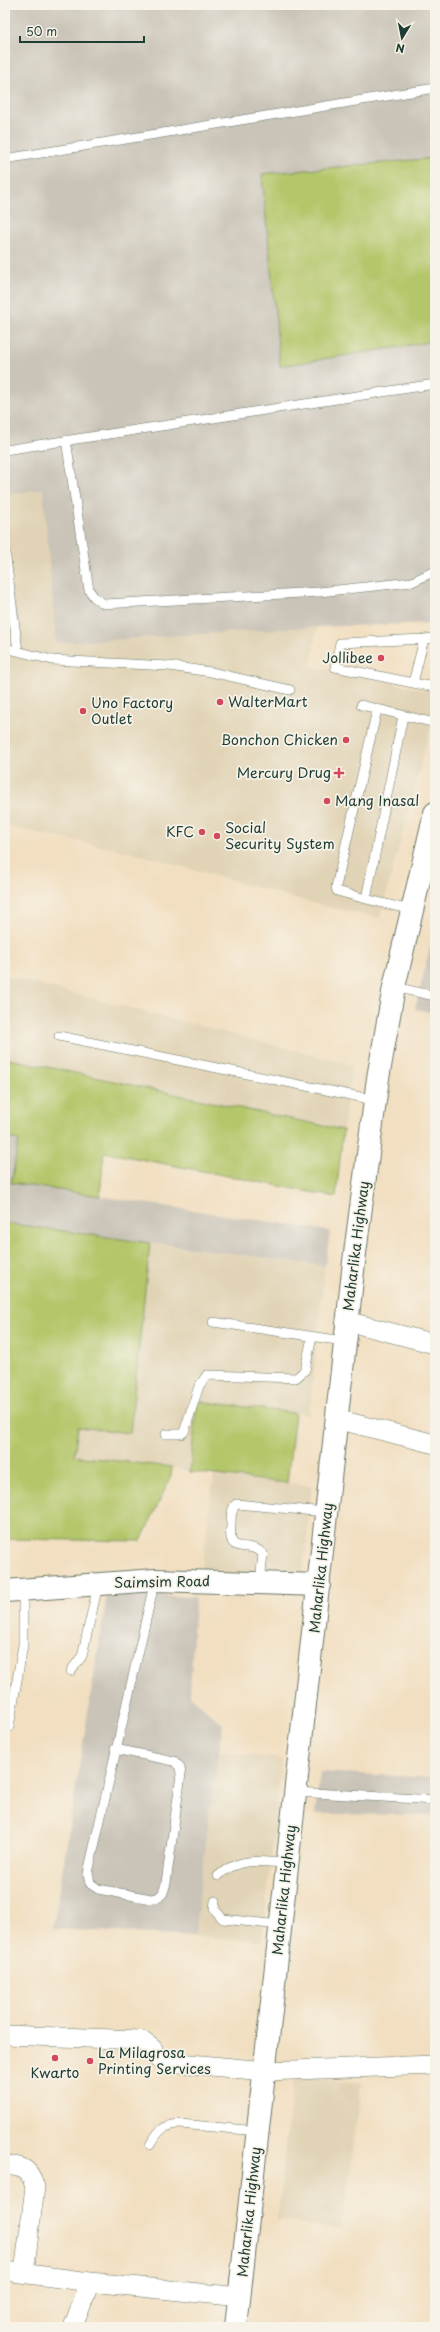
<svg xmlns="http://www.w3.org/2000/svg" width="440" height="2332" font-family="'Playpen Sans',sans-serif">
<rect width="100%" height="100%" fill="#f7f3e8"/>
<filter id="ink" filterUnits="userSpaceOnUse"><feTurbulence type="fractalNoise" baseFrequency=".025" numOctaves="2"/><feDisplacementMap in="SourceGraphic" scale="8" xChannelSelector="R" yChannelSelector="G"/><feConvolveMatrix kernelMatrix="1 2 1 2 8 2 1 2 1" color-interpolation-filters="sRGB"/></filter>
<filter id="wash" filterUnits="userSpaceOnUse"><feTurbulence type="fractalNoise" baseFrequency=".012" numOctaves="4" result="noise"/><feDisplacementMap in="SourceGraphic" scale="16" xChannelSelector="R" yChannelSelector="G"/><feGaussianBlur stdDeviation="0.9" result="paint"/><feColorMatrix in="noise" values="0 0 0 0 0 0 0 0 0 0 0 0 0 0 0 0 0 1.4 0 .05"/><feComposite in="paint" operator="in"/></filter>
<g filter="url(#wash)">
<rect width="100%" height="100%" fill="#f2dfc1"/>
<!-- built -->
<path fill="#e1d3b5" d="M 43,489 L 56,643 L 317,627 L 311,666 L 435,692 L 435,711 L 380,918 L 323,906 L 134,853 L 5,826 L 5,495 Z
M 5,976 L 352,1065 L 343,1130 L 5,1058 Z
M 150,1243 L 325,1266 L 309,1415 L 197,1401 L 190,1472 L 172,1467 L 74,1456 L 77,1427 L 130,1433 Z
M 214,1474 L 312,1486 L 303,1574 L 201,1575 Z
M 218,1751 L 282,1759 L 262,1942 L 195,1936 L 205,1843 Z
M 294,2075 L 362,2083 L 342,2230 L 277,2220 Z"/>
<!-- industrial -->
<path fill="#c9c3b8" d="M 5,5 L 435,5 L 435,623 L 317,627 L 56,643 L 43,489 L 5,495 Z
M 435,928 L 435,1013 L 415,1009 Z
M 5,1137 L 20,1139 L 12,1183 L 330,1231 L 325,1266 L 5,1223 Z
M 107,1594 L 195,1597 L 190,1696 L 223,1724 L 205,1843 L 195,1936 L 53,1929 Z
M 320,1772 L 435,1778 L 435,1815 L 315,1814 Z"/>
<!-- green -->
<path fill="#b3c669" stroke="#69824e" d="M 435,158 L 435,341 L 280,366 L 262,174 Z
M 5,1058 L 343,1130 L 336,1197 L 104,1152 L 100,1196 L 11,1183 L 19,1140 L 5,1137 Z
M 5,1223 L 150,1243 L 130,1433 L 78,1427 L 74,1456 L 172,1467 L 171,1476 L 141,1541 L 5,1539 Z
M 197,1401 L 295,1413 L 287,1483 L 190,1472 Z"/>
</g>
<g filter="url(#ink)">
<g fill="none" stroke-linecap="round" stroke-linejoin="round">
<!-- lane casing -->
<g stroke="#697665" stroke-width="10">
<path id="lane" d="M 5,159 L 435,88
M 66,440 L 89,590 L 94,597 L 104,604 L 319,592 L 412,582 L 435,571
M 5,450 L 435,384
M 5,551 L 18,651
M 435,638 L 424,639 L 413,683 L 435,687
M 5,648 L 52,660 L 169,666 L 211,672 L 290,690
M 413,683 L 335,667 L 340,643 L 424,639
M 361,705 L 435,723
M 403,716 L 366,899 L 411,910
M 366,899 L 337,891 L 336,887 L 377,710
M 394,987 L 435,996
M 59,1036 L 375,1100
M 213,1322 L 344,1341
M 166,1434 L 181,1434 L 184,1432 L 199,1386 L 207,1375 L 296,1378 L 305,1370 L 312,1337
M 260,1582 L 263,1554 C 248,1538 227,1559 231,1525 C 231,1517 231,1510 236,1504 L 326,1512
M 71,1671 L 82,1656 L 98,1585
M 9,1727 L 23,1645 L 23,1590
M 115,1749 L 174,1761 L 180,1767 L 181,1774 L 166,1883 L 163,1893 L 159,1897 L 151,1899 L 98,1889 L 90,1883 L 88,1873 L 155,1580
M 296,1792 L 435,1800
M 218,1876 C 240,1856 259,1862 287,1863
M 215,1901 L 214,1909 L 223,1919 L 280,1925
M 150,2145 C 158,2131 163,2125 180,2124 L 258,2131"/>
</g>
<!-- street casing -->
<g stroke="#697665" stroke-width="20">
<path id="street" d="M 346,1321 L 435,1344
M 336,1419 L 435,1444
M 5,2035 L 141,2040 L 153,2049 L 157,2058 L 169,2062 L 265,2071 L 435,2065
M 5,2165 C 24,2167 29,2168 35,2187 L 24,2273
M 5,2271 L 90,2282 L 240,2297
M 73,2327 L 90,2282"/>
</g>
<!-- secondary casing -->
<g stroke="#697665" stroke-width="24">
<path id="secondary" d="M 5,1591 L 155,1580 L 319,1585"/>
</g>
<!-- highway casing -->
<g stroke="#697665" stroke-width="24">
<path id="highway" d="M 236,2327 L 355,1253 L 378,1078 L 394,987 L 435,813"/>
</g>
<!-- lane -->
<use href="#lane" stroke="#fff" stroke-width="9"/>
<!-- street -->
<use href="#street" stroke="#fff" stroke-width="19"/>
<!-- secondary -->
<use href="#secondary" stroke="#fff" stroke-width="22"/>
<!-- highway -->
<use href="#highway" stroke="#fff" stroke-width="22"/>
</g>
</g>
<!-- markers -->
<g fill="#d1495b" stroke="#f7f3e8" stroke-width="1.5">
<circle cx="381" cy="658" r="4"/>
<circle cx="220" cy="702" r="4"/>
<circle cx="83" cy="711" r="4"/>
<circle cx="346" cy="740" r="4"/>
<path d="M337 767h4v4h4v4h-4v4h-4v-4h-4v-4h4z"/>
<circle cx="327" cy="801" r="4"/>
<circle cx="202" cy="832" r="4"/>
<circle cx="217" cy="836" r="4"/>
<circle cx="55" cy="2058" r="4"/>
<circle cx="90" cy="2061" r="4"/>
</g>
<g text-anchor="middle" stroke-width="3.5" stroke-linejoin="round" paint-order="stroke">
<!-- poi labels -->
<g font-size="14" fill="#1f3d34" stroke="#f7f3e8" text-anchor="start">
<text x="373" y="663" text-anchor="end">Jollibee</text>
<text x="228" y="707">WalterMart</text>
<text x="91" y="708">Uno Factory<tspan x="91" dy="16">Outlet</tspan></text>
<text x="338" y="745" text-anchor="end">Bonchon Chicken</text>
<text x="331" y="778" text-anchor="end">Mercury Drug</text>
<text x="335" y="806">Mang Inasal</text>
<text x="225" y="833">Social<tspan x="225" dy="16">Security System</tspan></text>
<text x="194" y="837" text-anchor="end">KFC</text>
<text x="98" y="2058">La Milagrosa<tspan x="98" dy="16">Printing Services</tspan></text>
<text x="55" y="2078" text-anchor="middle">Kwarto</text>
</g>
<!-- street labels -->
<g font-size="14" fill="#1f3d34" stroke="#f7f3e8">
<text transform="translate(356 1246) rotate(-83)" y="5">Maharlika Highway</text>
<text transform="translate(321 1568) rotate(-84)" y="5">Maharlika Highway</text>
<text transform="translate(162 1582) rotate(-1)" y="5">Saimsim Road</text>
<text transform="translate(284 1890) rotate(-84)" y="5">Maharlika Highway</text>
<text transform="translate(249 2212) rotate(-84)" y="5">Maharlika Highway</text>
</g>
</g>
<!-- margin -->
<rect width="440" height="2332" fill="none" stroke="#f7f3e8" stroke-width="20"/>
<!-- north arrow -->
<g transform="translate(402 38) rotate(190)" stroke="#f7f3e8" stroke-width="3" paint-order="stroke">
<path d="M0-3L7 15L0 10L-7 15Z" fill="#1f3d34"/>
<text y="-6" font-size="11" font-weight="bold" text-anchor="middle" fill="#1f3d34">N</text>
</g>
<!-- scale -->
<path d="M20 36v6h124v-6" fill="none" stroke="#1f3d34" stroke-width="2"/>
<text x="26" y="36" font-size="12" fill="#1f3d34" stroke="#f7f3e8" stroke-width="3" paint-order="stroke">50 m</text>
</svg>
